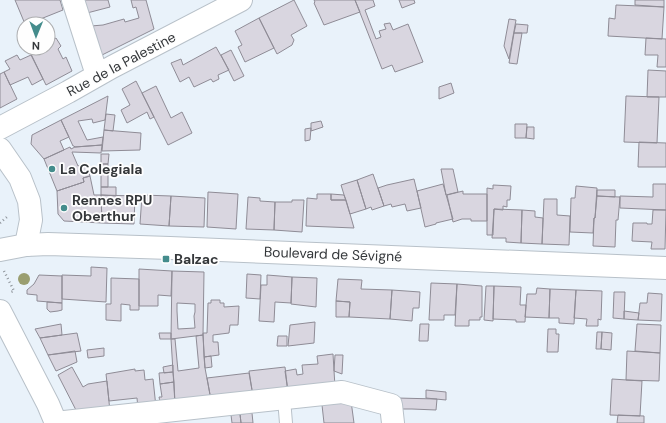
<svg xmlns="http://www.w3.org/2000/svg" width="666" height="423" font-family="'DM Sans',sans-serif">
<rect width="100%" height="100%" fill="#e9f2fa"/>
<!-- building -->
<path fill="#d9d6e0" stroke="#8f8c96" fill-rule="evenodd" d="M 15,0 L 60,0 L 63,10 L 28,24 L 25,24 Z
M 84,0 L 108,0 L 110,7 L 87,13 Z
M 131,0 L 146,0 L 154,29 L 102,55 L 91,26 L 103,25 L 124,19 L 125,22 L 139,18 L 136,7 L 133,8 Z
M 294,0 L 307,26 L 291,35 L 294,40 L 292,45 L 277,54 L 259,18 Z
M 314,0 L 355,0 L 360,12 L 324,25 L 314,3 L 315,2 Z
M 355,0 L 373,0 L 375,6 L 365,10 L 376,39 L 381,37 L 379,31 L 386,29 L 384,24 L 390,23 L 393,30 L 408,24 L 423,62 L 395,72 L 392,65 L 382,69 Z
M 399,0 L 414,0 L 415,3 L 402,8 Z
M 635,0 L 664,0 L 664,7 L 635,5 Z
M 616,5 L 664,7 L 662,39 L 608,36 L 609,18 L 615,19 Z
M 259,18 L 274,48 L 245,62 L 238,47 L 242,45 L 235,31 Z
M 509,19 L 516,20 L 509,59 L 504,46 Z
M 516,24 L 528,25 L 527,33 L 514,33 Z
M 24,27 L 24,39 L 23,40 L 18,30 Z
M 514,33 L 522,33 L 517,64 L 509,63 Z
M 56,38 L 61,46 L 58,49 L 63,59 L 66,57 L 72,71 L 46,85 L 31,54 L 42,49 L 42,48 L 48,48 L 48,42 Z
M 646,38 L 666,39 L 666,67 L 657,67 L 658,55 L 645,55 Z
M 216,47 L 229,70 L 218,75 L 219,79 L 213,82 L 211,79 L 194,87 L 189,77 L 180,82 L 171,63 L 181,59 L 183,65 Z
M 231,50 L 244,76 L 234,81 L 221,55 Z
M 17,55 L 20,60 L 31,55 L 43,79 L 32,85 L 28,77 L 10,85 L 4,72 L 10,69 L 5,61 Z
M 648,70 L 666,71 L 666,97 L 647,97 Z
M 4,72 L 17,99 L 0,108 L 0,74 Z
M 136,81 L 154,117 L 150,119 L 147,112 L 127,123 L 121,110 L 130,105 L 122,89 Z
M 451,83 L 454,93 L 439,99 L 439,87 Z
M 156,86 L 171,118 L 182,112 L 192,133 L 168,145 L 142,93 Z
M 108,96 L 105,120 L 93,123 L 92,119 L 78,121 L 87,140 L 103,137 L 102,145 L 75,147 L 74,146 L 73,146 L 61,120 Z
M 626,96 L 659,97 L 657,143 L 624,142 Z
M 106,114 L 115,115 L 113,131 L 104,130 Z
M 61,120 L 69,137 L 60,141 L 64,150 L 44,159 L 31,144 L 32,135 Z
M 321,121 L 323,127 L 311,131 L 311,123 Z
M 515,124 L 527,124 L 526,138 L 515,138 Z
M 527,127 L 534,127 L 534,139 L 526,138 Z
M 311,128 L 310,140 L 305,141 L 305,129 Z
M 104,130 L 141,133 L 140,150 L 102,151 Z
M 639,142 L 666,143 L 666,167 L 638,167 Z
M 102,145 L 101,153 L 72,152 L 78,166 L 86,163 L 90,176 L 83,178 L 84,182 L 57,191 L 44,159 L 70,147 L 71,149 L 75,147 Z
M 101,154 L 109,154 L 108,164 L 101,164 Z
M 101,164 L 108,164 L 108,187 L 101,187 Z
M 441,169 L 453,169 L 458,192 L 446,195 Z
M 373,174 L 384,206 L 372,210 L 371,207 L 366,209 L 357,180 Z
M 90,176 L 94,195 L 101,195 L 102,223 L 64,221 L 58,214 L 57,191 L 84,182 L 83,178 Z
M 414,179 L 421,208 L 407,211 L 405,204 L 392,207 L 391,204 L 384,206 L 378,188 L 387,185 Z
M 357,180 L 366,209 L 350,214 L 341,185 Z
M 443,184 L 453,219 L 436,223 L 436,224 L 425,227 L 417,191 Z
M 653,184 L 666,184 L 666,210 L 620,208 L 620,196 L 653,197 Z
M 493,185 L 511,186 L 510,200 L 507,200 L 507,207 L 503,206 L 503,210 L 494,209 L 493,235 L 487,235 L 487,188 L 493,189 Z
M 576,186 L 597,188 L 595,218 L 594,218 L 593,233 L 570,232 L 571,198 L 575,198 Z
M 101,187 L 116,187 L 116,196 L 101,195 Z
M 597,190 L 615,190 L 615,197 L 597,196 Z
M 463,191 L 463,194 L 487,194 L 487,221 L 471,221 L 471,219 L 462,219 L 453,222 L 447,195 Z
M 208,192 L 238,194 L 236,229 L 207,227 Z
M 317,194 L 331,194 L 331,200 L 346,200 L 354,228 L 306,226 L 307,198 L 317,199 Z
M 331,194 L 344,195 L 346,200 L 331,200 Z
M 101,195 L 135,196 L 134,224 L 102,223 Z
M 142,195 L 171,196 L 169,226 L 140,224 Z
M 171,196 L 205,198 L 204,227 L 169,226 Z
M 597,196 L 620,197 L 618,220 L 616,220 L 615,247 L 593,246 L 594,218 L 595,218 Z
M 248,197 L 260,198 L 260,201 L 275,202 L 274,230 L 246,229 Z
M 544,199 L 557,199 L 557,215 L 570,216 L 569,245 L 542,244 Z
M 292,200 L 304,200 L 302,232 L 274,230 L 275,202 L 292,202 Z
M 494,209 L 522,210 L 521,243 L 506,242 L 506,238 L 492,238 Z
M 522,210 L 535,211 L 535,217 L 543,218 L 542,244 L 521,243 Z
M 653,210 L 666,210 L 665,249 L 651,249 L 652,242 L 632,241 L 633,223 L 647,223 L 647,224 L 652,224 Z
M 91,267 L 107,268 L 106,302 L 62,299 L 62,275 L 91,276 Z
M 139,269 L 172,271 L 171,296 L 158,295 L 158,306 L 139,306 Z
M 172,271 L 204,272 L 203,335 L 171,339 ZM 177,303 L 195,304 L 195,312 L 194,316 L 195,328 L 178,329 L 177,311 Z
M 247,274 L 261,275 L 260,299 L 246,298 Z
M 39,275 L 62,276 L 62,303 L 37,301 L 37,295 L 27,294 L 27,290 L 34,284 Z
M 267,275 L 292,277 L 291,303 L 275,302 L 274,322 L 259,321 L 261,285 L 267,285 Z
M 292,277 L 317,278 L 316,307 L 291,304 Z
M 111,278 L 139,279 L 139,310 L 130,310 L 130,305 L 121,304 L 121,321 L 106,320 L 106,304 L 111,304 Z
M 338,279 L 362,280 L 361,289 L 392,290 L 390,319 L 349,317 L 350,302 L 336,301 Z
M 431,283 L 457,284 L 455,315 L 444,315 L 444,320 L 429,320 Z
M 457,284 L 482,286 L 482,317 L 480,317 L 480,320 L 469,320 L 469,326 L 455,326 Z
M 486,286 L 494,286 L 493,321 L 484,320 Z
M 494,286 L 521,287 L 520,305 L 526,305 L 525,322 L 516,322 L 516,320 L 493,319 Z
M 537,288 L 550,289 L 549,318 L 525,317 L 527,294 L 536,294 Z
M 550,289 L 576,290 L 574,324 L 559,323 L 559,318 L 549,318 Z
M 392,290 L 420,292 L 419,308 L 413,308 L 412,321 L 390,319 Z
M 576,290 L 602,291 L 601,320 L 598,319 L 598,326 L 586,326 L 587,319 L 574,318 Z
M 614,292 L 625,292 L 624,319 L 613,318 Z
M 648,293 L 662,294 L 661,321 L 638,320 L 640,303 L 647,303 Z
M 211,300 L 220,300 L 220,303 L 224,303 L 224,307 L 239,306 L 238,325 L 230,325 L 229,333 L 213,335 L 213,342 L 218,342 L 219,355 L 204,357 L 203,333 L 207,333 L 208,303 L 211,303 Z
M 336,301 L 350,302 L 349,317 L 336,317 Z
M 47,302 L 62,303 L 62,310 L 58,311 L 50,312 L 47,309 Z
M 624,311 L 639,313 L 638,320 L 624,319 Z
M 315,322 L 314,343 L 288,346 L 290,325 Z
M 61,324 L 62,335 L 40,338 L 35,329 Z
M 420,324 L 429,324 L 428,341 L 419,341 Z
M 637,324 L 661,325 L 660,353 L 635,351 Z
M 548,329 L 556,329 L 556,334 L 559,334 L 558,352 L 547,352 Z
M 597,332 L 602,332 L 601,349 L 596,349 Z
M 602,332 L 612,333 L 611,350 L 601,349 Z
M 77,333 L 81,351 L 48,355 L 40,338 Z
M 159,333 L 171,333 L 171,339 L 160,339 Z
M 203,335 L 205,368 L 211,400 L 175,404 L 171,339 L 175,339 L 178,371 L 199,368 L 196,336 Z
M 278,336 L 287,336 L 287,346 L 277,346 Z
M 104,348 L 104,356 L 88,358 L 87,350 Z
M 75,351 L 77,362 L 56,371 L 48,355 Z
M 627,351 L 660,353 L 659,381 L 626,380 Z
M 333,354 L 335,387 L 288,392 L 285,371 L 296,369 L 297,375 L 303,374 L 302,365 L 318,364 L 317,356 Z
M 335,355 L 343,355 L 342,374 L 334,371 Z
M 211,356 L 212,367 L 205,368 L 204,357 Z
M 173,365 L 173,372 L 164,373 L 163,367 Z
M 72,367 L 83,387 L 88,384 L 107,381 L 110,412 L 78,414 L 58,375 Z
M 285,367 L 288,392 L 253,396 L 249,371 Z
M 135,369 L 135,371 L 144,370 L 145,380 L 153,379 L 156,407 L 138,409 L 137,398 L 109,401 L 106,374 Z
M 173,372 L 174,382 L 160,384 L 159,373 Z
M 249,373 L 253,396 L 211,400 L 207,378 Z
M 612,379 L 642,381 L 640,416 L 610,415 Z
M 174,382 L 175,404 L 161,406 L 159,397 L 162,397 L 160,384 Z
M 426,390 L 446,392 L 446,400 L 426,398 Z
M 397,398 L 437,399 L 436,410 L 412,409 L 397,409 Z
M 351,401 L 354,423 L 324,423 L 322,405 Z
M 252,413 L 253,423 L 241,423 L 240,414 Z
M 240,414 L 241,423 L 232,423 L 231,415 Z
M 618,415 L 644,416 L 644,423 L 617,423 Z"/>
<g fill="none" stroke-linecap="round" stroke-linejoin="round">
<!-- lane casing -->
<g stroke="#b8c1c9" stroke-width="14">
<path id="lane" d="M 284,399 L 286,423"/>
</g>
<!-- street casing -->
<g stroke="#b8c1c9" stroke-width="24">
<path id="street" d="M 73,0 L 97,75
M 0,128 L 68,92 L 112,67 L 241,0
M 0,149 L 20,178 L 29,201 L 31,220 L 26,245
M 55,423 L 342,392 L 391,405 L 393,423"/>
</g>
<!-- secondary casing -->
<g stroke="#b8c1c9" stroke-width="24">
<path id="secondary" d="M 0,250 L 26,245 L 48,244 L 170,248 L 666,268
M 0,311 L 48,404 L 56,423"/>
</g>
<!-- path -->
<path stroke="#8e949a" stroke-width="2.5" stroke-dasharray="1 3" stroke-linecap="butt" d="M 0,223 L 8,216
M 4,271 L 14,291 L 11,292"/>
<!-- lane -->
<use href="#lane" stroke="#fff" stroke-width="12"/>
<!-- street -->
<use href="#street" stroke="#fff" stroke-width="22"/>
<!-- secondary -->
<use href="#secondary" stroke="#fff" stroke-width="22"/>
</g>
<!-- trees -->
<circle fill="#9a9e70" cx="24" cy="279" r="6"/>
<!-- markers -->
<g fill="#448c8c" stroke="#fefefe" stroke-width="1.5">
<circle cx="52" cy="169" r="4"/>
<circle cx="64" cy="208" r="4"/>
<rect x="162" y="255" width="8" height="8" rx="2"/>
</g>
<g text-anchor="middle" stroke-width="3.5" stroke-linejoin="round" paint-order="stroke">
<!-- street labels -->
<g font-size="14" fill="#34373a" stroke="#fefefe">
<text transform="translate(121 64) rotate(-28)" y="5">Rue de la Palestine</text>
<text transform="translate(333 254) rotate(2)" y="5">Boulevard de Sévigné</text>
</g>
<!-- poi labels -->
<g font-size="14" font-weight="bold" fill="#34373a" stroke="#fefefe" text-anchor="start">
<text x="60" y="174">La Colegiala</text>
<text x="72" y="205">Rennes RPU<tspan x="72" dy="16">Oberthur</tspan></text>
<text x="174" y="264">Balzac</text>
</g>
</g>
<!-- north arrow -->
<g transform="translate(36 36) rotate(181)"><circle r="19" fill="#fefefe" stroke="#adaeb0"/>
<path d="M0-3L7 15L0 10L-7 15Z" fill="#448c8c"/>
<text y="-6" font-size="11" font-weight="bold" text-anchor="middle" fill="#34373a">N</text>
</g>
</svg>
